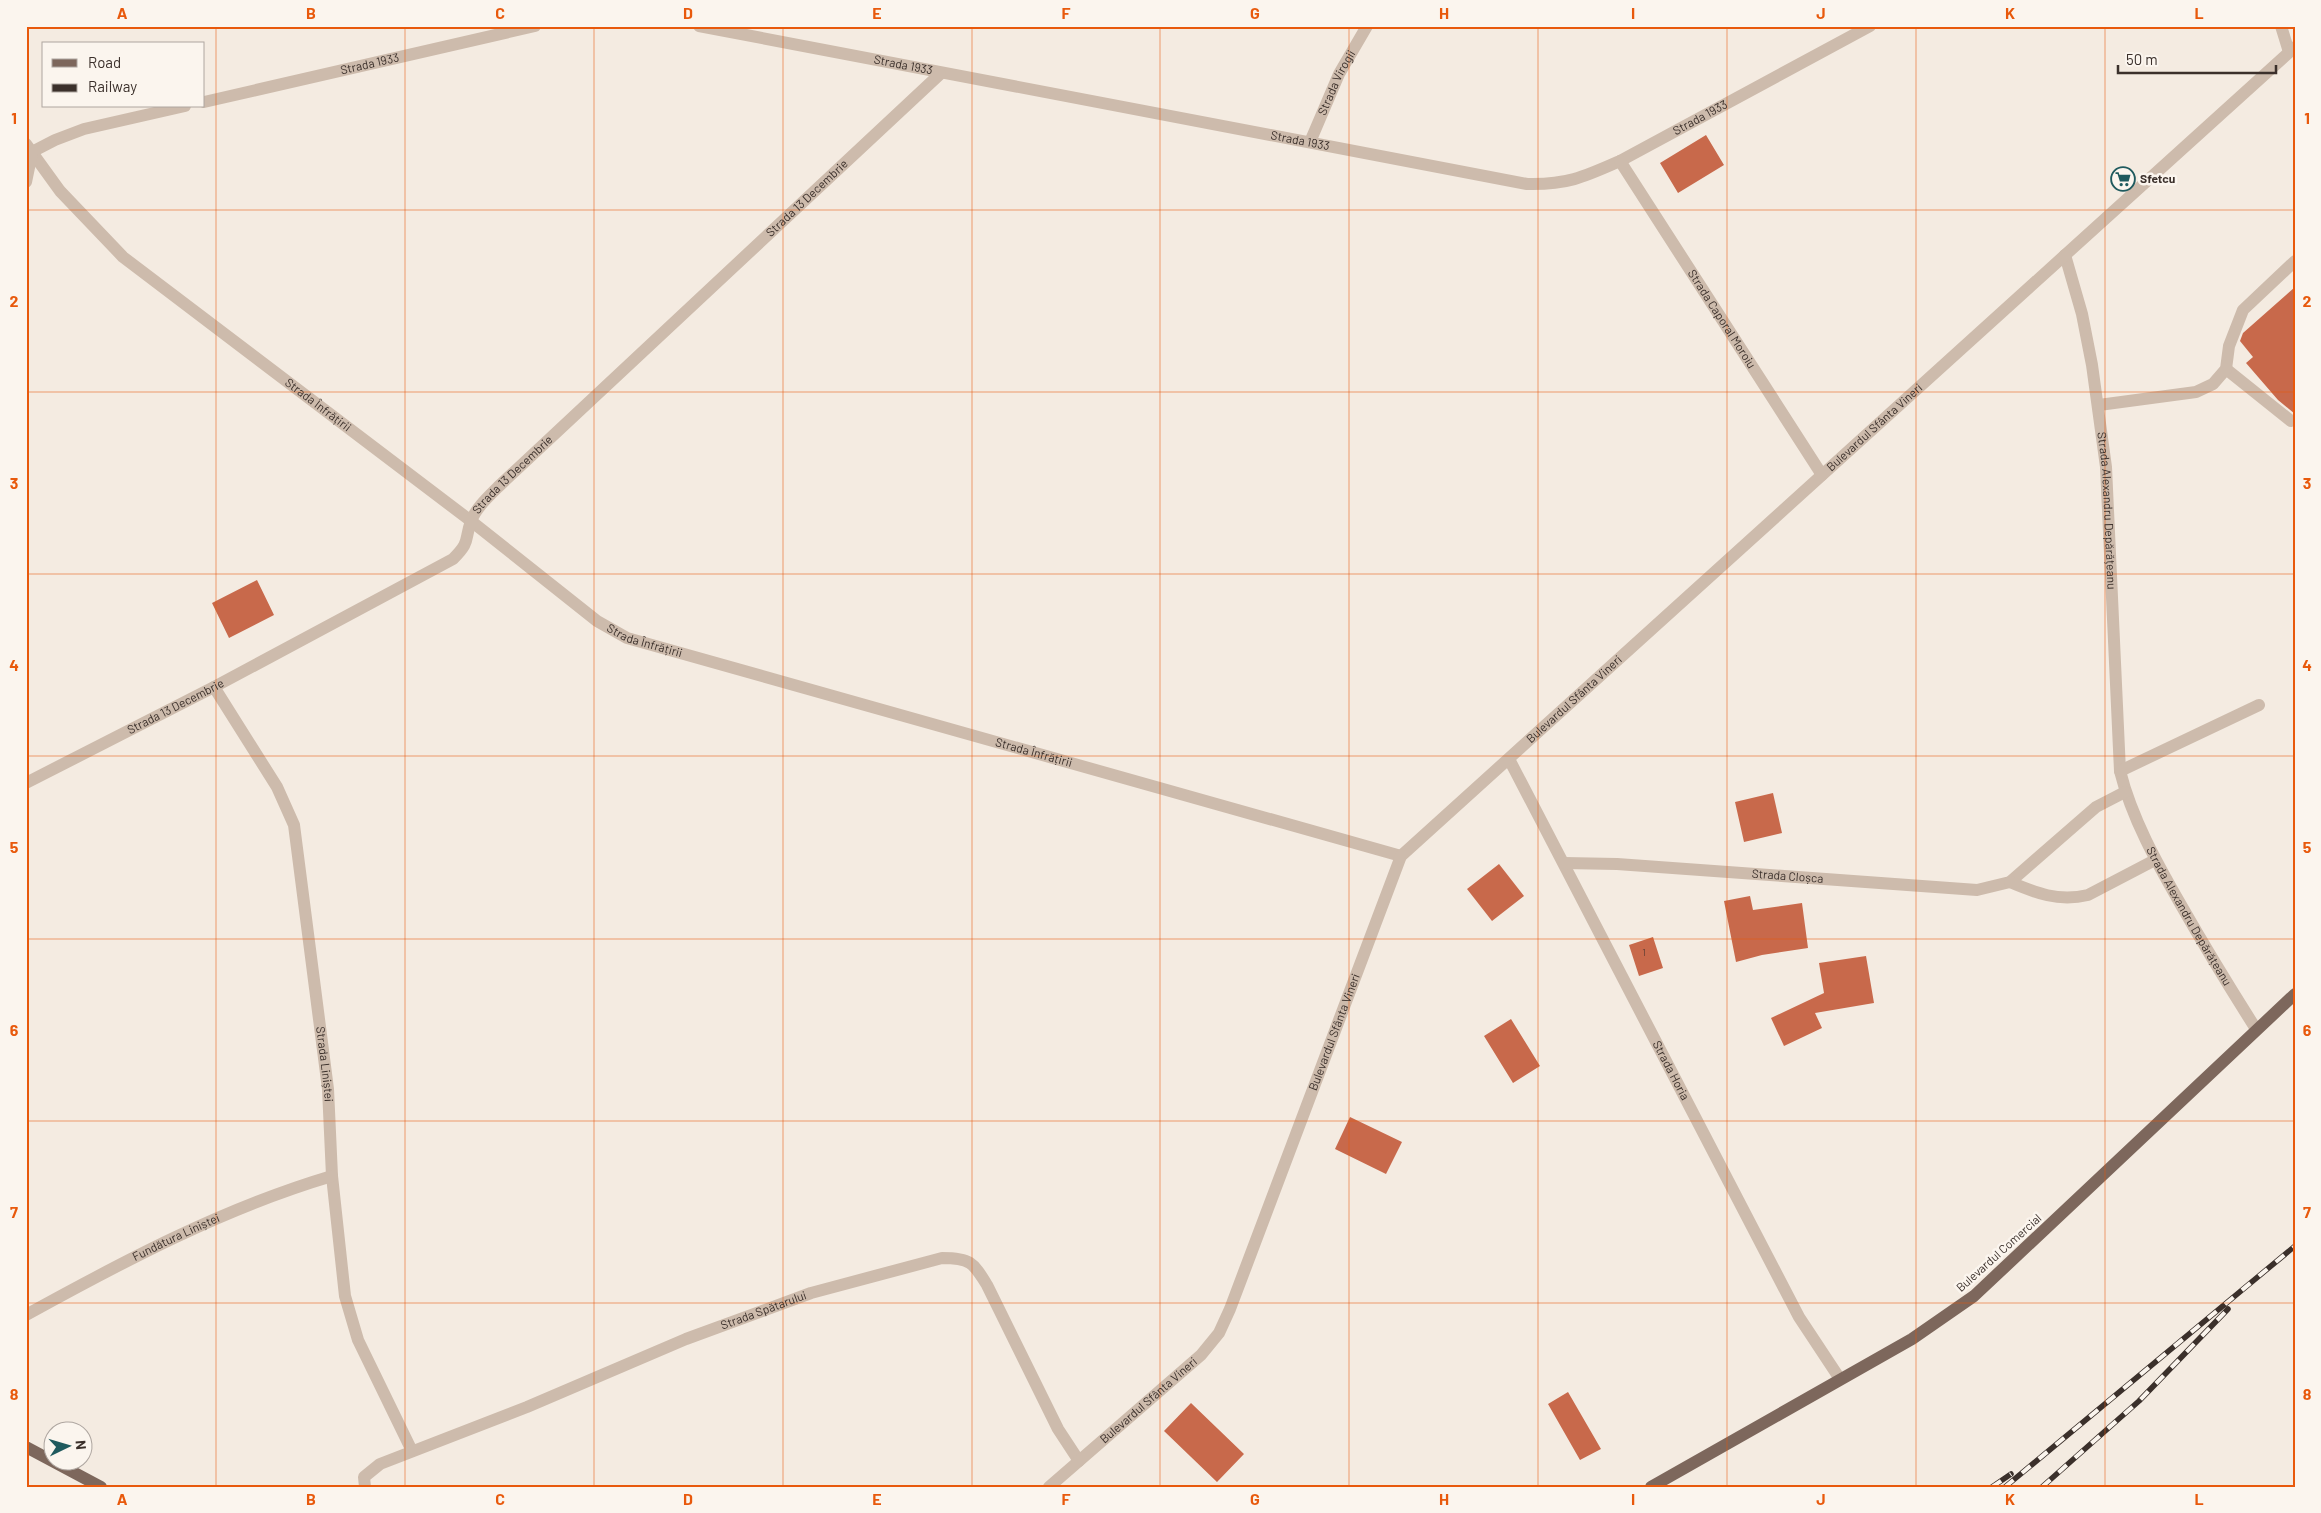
<svg xmlns="http://www.w3.org/2000/svg" width="2321" height="1513" font-family="Barlow,sans-serif">
<rect width="100%" height="100%" fill="#f4ebe1"/>
<!-- building -->
<path fill="#c8694b" d="M 1706,135 L 1724,165 L 1678,193 L 1660,163 Z
M 2295,287 L 2295,414 L 2278,400 L 2246,363 L 2253,357 L 2240,341 L 2243,333 Z
M 257,580 L 274,615 L 229,638 L 212,603 Z
M 1773,793 L 1782,833 L 1744,842 L 1735,802 Z
M 1499,864 L 1524,896 L 1492,921 L 1467,889 Z
M 1750,896 L 1753,910 L 1802,903 L 1808,948 L 1762,955 L 1736,962 L 1724,901 Z
M 1653,937 L 1663,968 L 1639,976 L 1629,945 Z
M 1866,956 L 1874,1003 L 1815,1013 L 1822,1028 L 1784,1046 L 1771,1018 L 1824,993 L 1819,963 Z
M 1511,1019 L 1540,1066 L 1513,1083 L 1484,1036 Z
M 1350,1117 L 1402,1142 L 1386,1174 L 1335,1149 Z
M 1568,1392 L 1601,1449 L 1580,1460 L 1548,1404 Z
M 1191,1403 L 1244,1454 L 1217,1482 L 1164,1431 Z"/>
<g fill="none" stroke-linecap="round" stroke-linejoin="round">
<!-- minor -->
<g stroke="#cdbbac" stroke-width="12">
<path id="s1" d="M 699,26 L 1527,184 C 1567,185 1584,177 1620,161 L 1870,26"/>
<path d="M 2281,26 L 2289,52"/>
<path id="s2" d="M 204,102 L 535,26"/>
<path id="s3" d="M 1310,142 L 1339,74 L 1367,26"/>
<path id="s4" d="M 26,144 L 60,191 L 123,257 L 471,521 L 597,621 L 627,638 L 1401,856"/>
<path d="M 26,155 L 55,140 L 84,129 L 185,106"/>
<path id="s5" d="M 1620,161 L 1822,475"/>
<path d="M 26,182 L 32,153"/>
<path id="s6" d="M 2065,255 L 2082,314 L 2092,365 L 2106,467 L 2120,771 C 2132,819 2157,863 2181,905 C 2205,947 2230,988 2256,1029"/>
<path d="M 2226,369 L 2291,421"/>
<path d="M 2099,405 L 2196,392 L 2213,384 L 2226,369 L 2229,346 L 2243,310 L 2295,261"/>
<path id="s7" d="M 214,687 L 277,787 L 294,825 L 328,1089 L 332,1176 L 345,1296 L 358,1340 L 412,1451"/>
<path id="s8" d="M 1509,759 L 1799,1317 L 1840,1379"/>
<path d="M 2120,771 L 2259,705"/>
<path id="s9" d="M 26,783 L 214,687 L 453,559 C 471,541 464,541 471,521 C 476,508 488,497 498,487 L 940,74"/>
<path id="s10" d="M 1564,863 L 1617,864 L 1977,890 L 2010,882 L 2096,807 L 2125,792"/>
<path d="M 2010,882 C 2036,893 2058,902 2088,895 L 2155,860"/>
<path id="s11" d="M 26,1315 C 124,1261 224,1208 332,1176"/>
<path id="s12" d="M 365,1487 L 364,1477 L 380,1464 L 527,1407 L 686,1339 L 811,1293 L 942,1258 C 970,1258 973,1262 987,1285 L 1058,1429 L 1079,1461"/>
<path id="s13" d="M 1049,1487 L 1201,1355 L 1219,1333 L 1230,1309 L 1401,856 L 2295,47"/>
</g>
<!-- major -->
<path stroke="#7d675c" stroke-width="12" d="M 26,1447 L 101,1487
M 1651,1487 L 1912,1339 L 1974,1296 L 2295,994"/>
<!-- rail casing -->
<g stroke="#3b302b" stroke-width="5.5">
<path id="rail" d="M 1992,1487 L 2011,1474
M 2005,1487 L 2295,1246
M 2042,1487 L 2139,1401 L 2228,1309"/>
</g>
<!-- rail -->
<use href="#rail" stroke="#fbf5ee" stroke-width="4" stroke-dasharray="11" stroke-linecap="butt"/>
</g>
<!-- grid -->
<path fill="none" stroke="#e8590c" stroke-width="1" stroke-opacity="0.55" d="M 216,26 L 216,1487M 405,26 L 405,1487M 594,26 L 594,1487M 783,26 L 783,1487M 972,26 L 972,1487M 1160,26 L 1160,1487M 1349,26 L 1349,1487M 1538,26 L 1538,1487M 1727,26 L 1727,1487M 1916,26 L 1916,1487M 2105,26 L 2105,1487M 26,210 L 2295,210M 26,392 L 2295,392M 26,574 L 2295,574M 26,756 L 2295,756M 26,939 L 2295,939M 26,1121 L 2295,1121M 26,1303 L 2295,1303"/>
<!-- icons -->
<defs>
<g id="supermarket-ring" transform="scale(1.25)"><circle r="9.5" fill="#fbf5ee" stroke="#1f5a5e" stroke-width="1.5"/><path d="M-6-5.5h2.5l.6 2H6L4.5 2H-2.5L-4.4-4H-6ZM-1.5 3.2a1.3 1.3 0 1 0 .1 0ZM3 3.2a1.3 1.3 0 1 0 .1 0Z" fill="#1f5a5e"/></g>
</defs>
<g fill-rule="evenodd">
<use href="#supermarket-ring" x="2123" y="179"/>
</g>
<g text-anchor="middle" stroke-width="5" stroke-linejoin="round" paint-order="stroke">
<!-- number labels -->
<g font-size="10" fill="#5e3e33">
<text x="1644" y="956">1</text>
</g>
<!-- street labels -->
<g font-size="12" fill="#3b302b" stroke="#fbf5ee">
<text dy="4" stroke="none"><textPath href="#s2" startOffset="170">Strada 1933</textPath></text>
<text dy="4" stroke="none"><textPath href="#s1" startOffset="208">Strada 1933</textPath></text>
<text dy="4" stroke="none"><textPath href="#s3" startOffset="65">Strada Virogii</textPath></text>
<text dy="4" stroke="none"><textPath href="#s1" startOffset="1031">Strada 1933</textPath></text>
<text dy="4" stroke="none"><textPath href="#s1" startOffset="612">Strada 1933</textPath></text>
<text dy="4" stroke="none"><textPath href="#s9" startOffset="992">Strada 13 Decembrie</textPath></text>
<text dy="4" stroke="none"><textPath href="#s5" startOffset="188">Strada Caporal Moroiu</textPath></text>
<text dy="4" stroke="none"><textPath href="#s4" startOffset="394">Strada Înfrățirii</textPath></text>
<text dy="4" stroke="none"><textPath href="#s13" startOffset="1379">Bulevardul Sfânta Vineri</textPath></text>
<text dy="4" stroke="none"><textPath href="#s9" startOffset="588">Strada 13 Decembrie</textPath></text>
<text dy="4" stroke="none"><textPath href="#s6" startOffset="260">Strada Alexandru Depărățeanu</textPath></text>
<text dy="4" stroke="none"><textPath href="#s4" startOffset="799">Strada Înfrățirii</textPath></text>
<text dy="4" stroke="none"><textPath href="#s13" startOffset="974">Bulevardul Sfânta Vineri</textPath></text>
<text dy="4" stroke="none"><textPath href="#s9" startOffset="168">Strada 13 Decembrie</textPath></text>
<text dy="4" stroke="none"><textPath href="#s4" startOffset="1204">Strada Înfrățirii</textPath></text>
<text dy="4" stroke="none"><textPath href="#s10" startOffset="224">Strada Cloșca</textPath></text>
<text dy="4" stroke="none"><textPath href="#s6" startOffset="682">Strada Alexandru Depărățeanu</textPath></text>
<text dy="4" stroke="none"><textPath href="#s13" startOffset="552">Bulevardul Sfânta Vineri</textPath></text>
<text dy="4" stroke="none"><textPath href="#s7" startOffset="401">Strada Liniștei</textPath></text>
<text dy="4" stroke="none"><textPath href="#s8" startOffset="351">Strada Horia</textPath></text>
<text dy="4" stroke="none"><textPath href="#s11" startOffset="169">Fundătura Liniștei</textPath></text>
<text transform="translate(1999 1253) rotate(-42)" y="4">Bulevardul Comercial</text>
<text dy="4" stroke="none"><textPath href="#s12" startOffset="444">Strada Spătarului</textPath></text>
<text dy="4" stroke="none"><textPath href="#s13" startOffset="132">Bulevardul Sfânta Vineri</textPath></text>
</g>
<!-- poi labels -->
<g font-size="12" font-weight="bold" fill="#3b302b" stroke="#fbf5ee" text-anchor="start">
<text x="2140" y="183">Sfetcu</text>
</g>
</g>
<!-- border -->
<rect width="2321" height="1513" fill="none" stroke="#fbf5ee" stroke-width="55"/>
<!-- legend -->
<rect x="42" y="42" width="162" height="65" fill="#fbf5ee" stroke="#aea6a0"/>
<rect x="52" y="59" width="25" height="8" fill="#7d675c" stroke="#aea6a0"/>
<text x="88" y="68" font-size="15" fill="#3b302b">Road</text>
<rect x="52" y="84" width="25" height="8" fill="#3b302b" stroke="#aea6a0"/>
<text x="88" y="92" font-size="15" fill="#3b302b">Railway</text>
<!-- north arrow -->
<g transform="translate(68 1446) rotate(85)"><circle r="24" fill="#fbf5ee" stroke="#aea6a0"/>
<path d="M0-4L9 19L0 12L-9 19Z" fill="#1f5a5e"/>
<text y="-8" font-size="14" font-weight="bold" text-anchor="middle" fill="#3b302b">N</text>
</g>
<!-- scale -->
<path d="M2118 65v8h158v-8" fill="none" stroke="#3b302b" stroke-width="2.5"/>
<text x="2126" y="65" font-size="15" fill="#3b302b" stroke="#fbf5ee" stroke-width="4" paint-order="stroke">50 m</text>
<rect x="28" y="28" width="2266" height="1458" fill="none" stroke="#e8590c" stroke-width="2"/>
<g font-size="16" text-anchor="middle" font-weight="bold" fill="#e8590c">
<text x="122" y="19">A</text>
<text x="311" y="19">B</text>
<text x="500" y="19">C</text>
<text x="688" y="19">D</text>
<text x="877" y="19">E</text>
<text x="1066" y="19">F</text>
<text x="1255" y="19">G</text>
<text x="1444" y="19">H</text>
<text x="1633" y="19">I</text>
<text x="1821" y="19">J</text>
<text x="2010" y="19">K</text>
<text x="2199" y="19">L</text>
<text x="14" y="124">1</text>
<text x="2307" y="124">1</text>
<text x="14" y="307">2</text>
<text x="2307" y="307">2</text>
<text x="14" y="489">3</text>
<text x="2307" y="489">3</text>
<text x="14" y="671">4</text>
<text x="2307" y="671">4</text>
<text x="14" y="853">5</text>
<text x="2307" y="853">5</text>
<text x="14" y="1036">6</text>
<text x="2307" y="1036">6</text>
<text x="14" y="1218">7</text>
<text x="2307" y="1218">7</text>
<text x="14" y="1400">8</text>
<text x="2307" y="1400">8</text>
<text x="122" y="1505">A</text>
<text x="311" y="1505">B</text>
<text x="500" y="1505">C</text>
<text x="688" y="1505">D</text>
<text x="877" y="1505">E</text>
<text x="1066" y="1505">F</text>
<text x="1255" y="1505">G</text>
<text x="1444" y="1505">H</text>
<text x="1633" y="1505">I</text>
<text x="1821" y="1505">J</text>
<text x="2010" y="1505">K</text>
<text x="2199" y="1505">L</text>
</g>
</svg>
